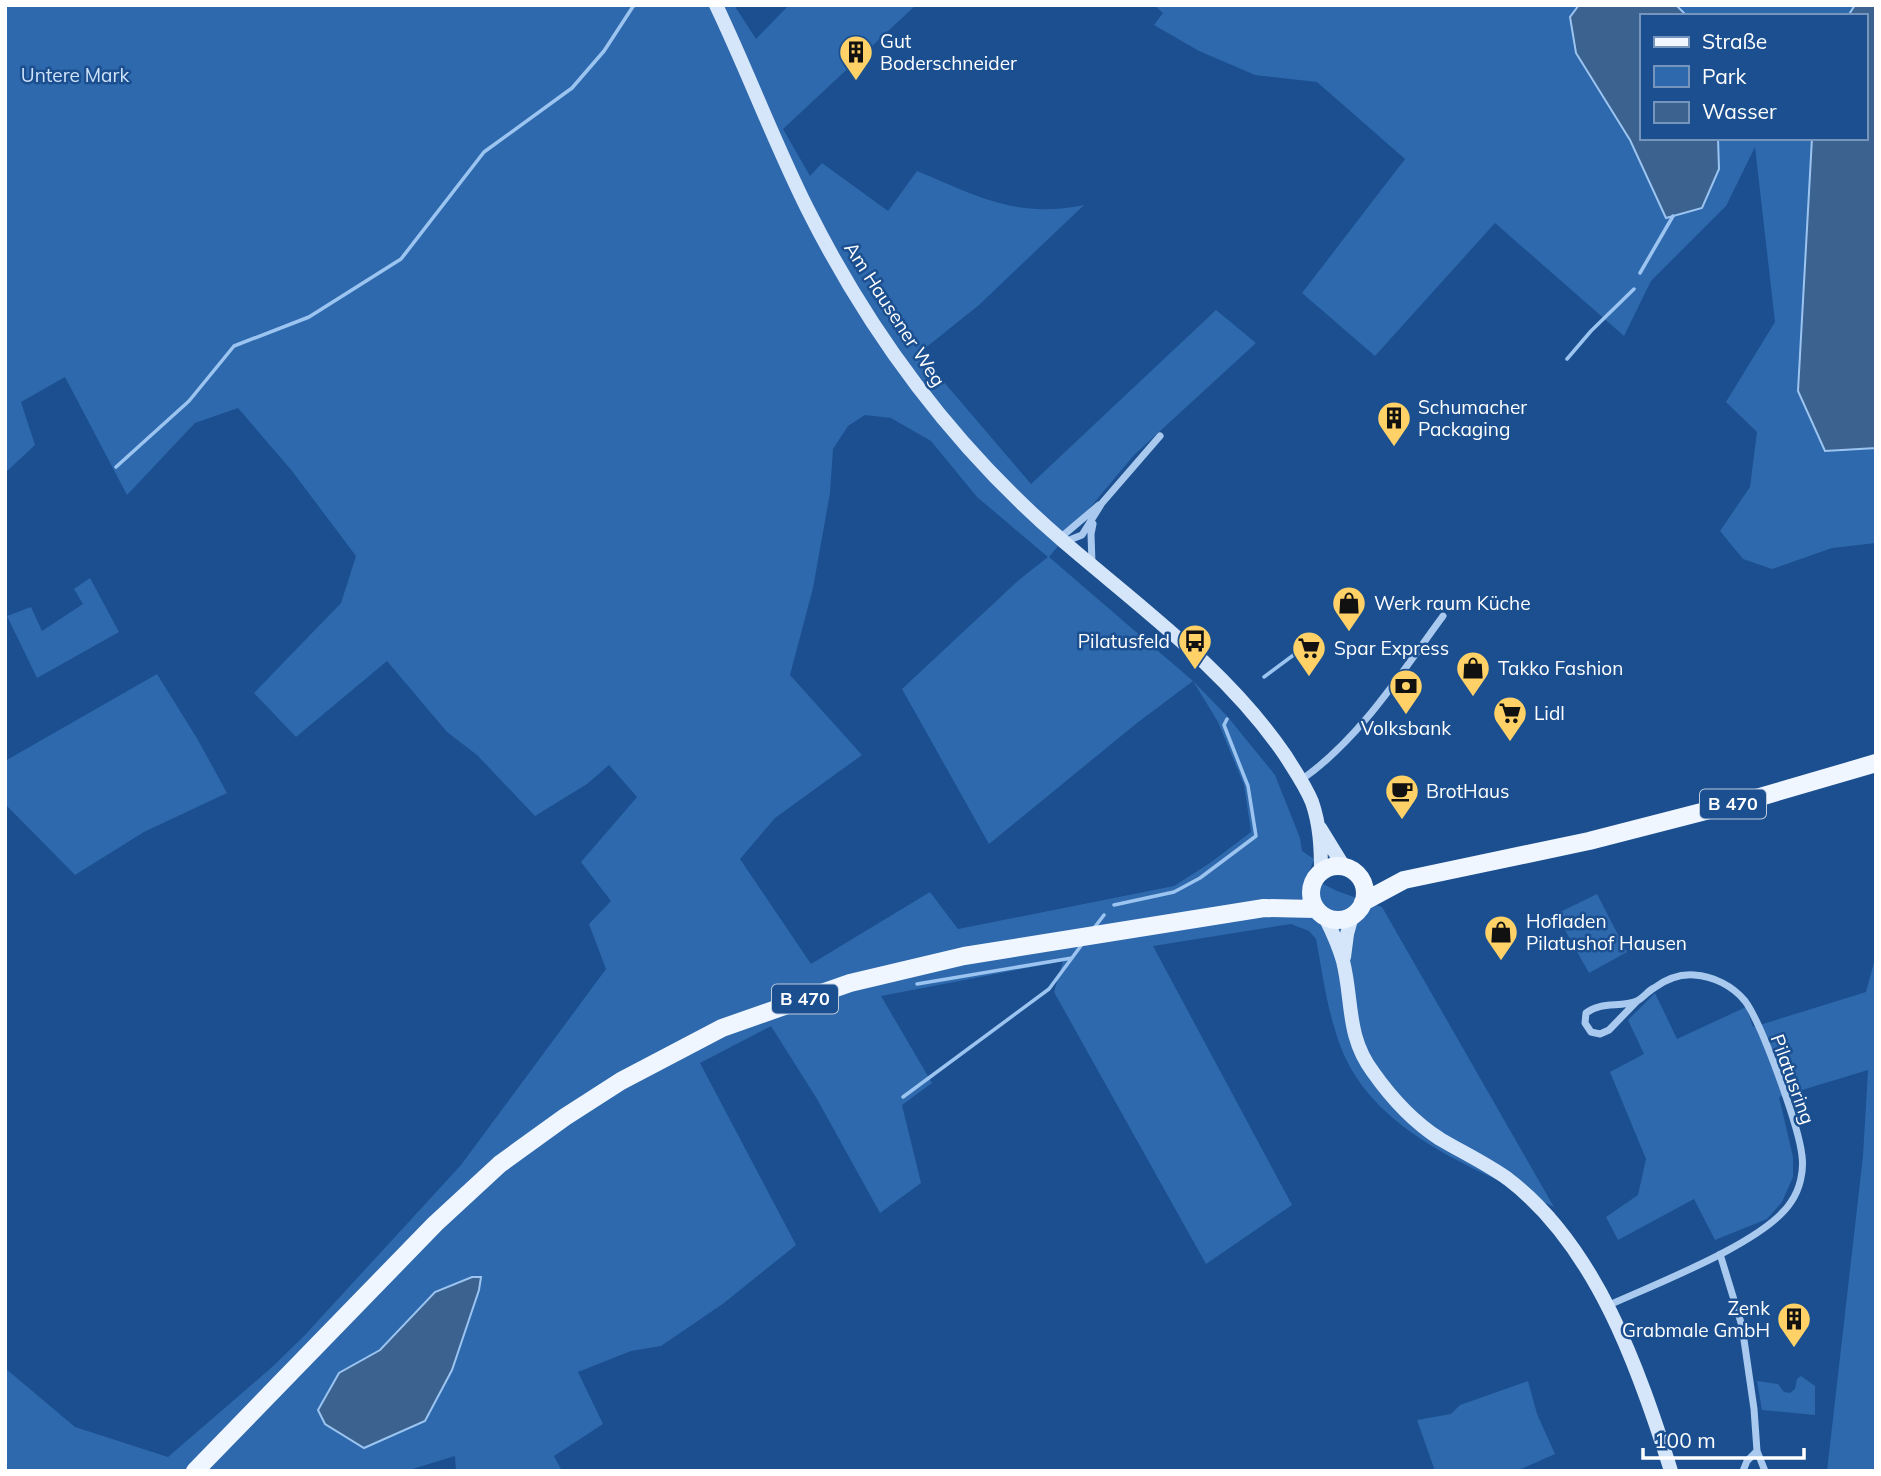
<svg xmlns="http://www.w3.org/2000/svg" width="1881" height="1476" font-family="Mulish,sans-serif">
<rect width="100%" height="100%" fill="#1b4f8f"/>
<!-- green -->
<path fill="#2e69ad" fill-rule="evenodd" d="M 5,5 L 734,5 L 756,39 L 789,5 L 916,5 L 783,129 L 810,176 L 822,163 L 888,211 L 917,171 C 978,196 1016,219 1084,205 L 979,305 L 919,353 L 1031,484 L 1216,310 L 1256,343 L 1134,455 L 1049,557 L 1193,681 L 1227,716 L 1275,775 L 1300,838 L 1302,851 L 1314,859 L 1308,876 L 1337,891 L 1382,907 L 1554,1207 C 1472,1166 1364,1131 1336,1033 C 1326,1003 1322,970 1316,939 L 1309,931 L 1291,924 L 1153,946 L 1292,1205 L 1206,1264 L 1054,992 L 1063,961 L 881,996 L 932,1083 L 902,1105 L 921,1183 L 880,1213 L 817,1099 L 771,1026 L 700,1063 L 796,1245 L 724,1303 L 661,1346 L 631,1351 L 578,1372 L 603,1424 L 554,1456 L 562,1471 L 456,1471 L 455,1456 L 406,1471 L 5,1471 L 5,1368 L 75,1427 L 168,1457 L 271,1368 L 304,1336 L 461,1165 L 606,969 L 589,924 L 611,901 L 581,862 L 637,797 L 609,765 L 587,784 L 535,816 L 477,755 L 447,732 L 387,661 L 296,737 L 254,693 L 341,603 L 356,556 L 292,471 L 238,408 L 195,423 L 127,495 L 65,377 L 21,402 L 35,445 L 5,473 ZM 865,415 L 891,418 L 931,441 L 977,497 L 1048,557 L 1020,579 L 902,689 L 989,844 L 1137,723 L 1193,681 L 1218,722 L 1244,785 L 1251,832 L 1210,863 L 1174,886 L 958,929 L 930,892 L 811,964 L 740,859 L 775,818 L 862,755 L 790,675 L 813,588 L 830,493 L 833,449 L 848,426 Z
M 1154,5 L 1579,5 L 1570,17 L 1666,218 L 1719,169 L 1718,138 L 1812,138 L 1798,391 L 1825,451 L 1876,448 L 1876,543 L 1832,548 L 1772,569 L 1743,559 L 1720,531 L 1750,487 L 1757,432 L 1726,402 L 1775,322 L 1755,147 L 1726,206 L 1651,281 L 1624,336 L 1495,223 L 1375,356 L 1302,293 L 1405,159 L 1317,82 L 1255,75 L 1199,51 L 1154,25 L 1163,13 Z
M 1676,5 L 1855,5 L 1848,16 L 1687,16 Z
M 90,578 L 119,632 L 37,678 L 7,616 L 31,607 L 42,631 L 83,604 L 74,589 Z
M 157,674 L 198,740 L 227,793 L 144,832 L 75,875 L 5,804 L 5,761 Z
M 1597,894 L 1627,952 L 1589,973 L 1556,914 Z
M 1876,955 L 1876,1471 L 1827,1471 L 1863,1156 L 1868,1070 L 1779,1097 L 1793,1157 L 1793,1177 L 1782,1202 L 1767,1219 L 1715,1240 L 1694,1199 L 1618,1240 L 1606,1217 L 1638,1195 L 1646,1159 L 1610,1072 L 1644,1054 L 1628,1020 L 1655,993 L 1677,1039 L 1746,1007 L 1753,1027 L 1866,992 Z
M 1801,1376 L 1815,1386 L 1815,1415 L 1762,1410 L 1757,1381 L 1778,1384 L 1784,1392 L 1790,1393 L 1795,1389 L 1797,1379 Z
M 1528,1381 L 1537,1414 L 1555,1454 L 1521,1469 L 1521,1471 L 1435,1471 L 1417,1420 L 1451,1414 L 1460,1405 Z"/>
<!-- water -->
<path fill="#3c6290" stroke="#9cc4f0" stroke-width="2" d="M 1579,5 L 1676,5 L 1687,16 L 1641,16 L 1641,138 L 1718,138 L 1719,169 L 1702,208 L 1666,218 L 1630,140 L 1576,53 L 1570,17 Z
M 1855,5 L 1876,5 L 1876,448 L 1825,451 L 1798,391 L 1812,138 L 1865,138 L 1865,16 L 1848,16 Z
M 472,1277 L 481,1277 L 479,1290 L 452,1370 L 425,1421 L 364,1448 L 325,1424 L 318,1410 L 339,1373 L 380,1350 L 435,1292 Z"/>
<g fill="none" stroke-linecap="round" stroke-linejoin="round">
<!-- stream -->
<path stroke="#9cc4f0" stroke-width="3.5" d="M 1640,273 L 1673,216
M 1567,359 L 1591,331 L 1634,289
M 116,467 L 189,401 L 234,346 L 309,317 L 401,259 L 484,152 L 572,88 L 604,51 L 634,5
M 1264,677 L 1311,642
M 1114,905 L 1174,892 L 1200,878 L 1256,836 L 1248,786 L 1224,725 L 1227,719
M 1094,928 L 1104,915
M 917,984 L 1072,958
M 903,1097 L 1049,989 L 1083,943"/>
<!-- street -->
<path stroke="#a9c9ee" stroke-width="7" d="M 1060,538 L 1099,505
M 1064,542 L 1082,535 L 1102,503 L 1160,436
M 1092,564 L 1091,534 L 1093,524
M 1301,780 C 1360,739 1401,673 1443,616
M 1720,1254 L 1742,1326 L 1754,1409 L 1757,1451 L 1765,1471
M 1607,1306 C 1653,1285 1766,1242 1791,1202 C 1800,1189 1804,1171 1802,1156 C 1799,1127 1762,1024 1745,1001 C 1733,986 1713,976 1694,975 C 1680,974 1665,980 1654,988 C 1648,991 1643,998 1637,1001 C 1620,1008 1601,1001 1586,1013 L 1585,1023 L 1591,1032 L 1600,1034 L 1609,1030 L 1637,1001
M 1743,1471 L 1747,1461 L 1757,1451"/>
<!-- secondary -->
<path stroke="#d6e6fa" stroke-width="14" d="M 716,5 C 748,72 774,142 807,208 C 870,334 956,449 1063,541 C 1141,608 1227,670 1285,755 C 1295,771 1305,785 1312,802 C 1320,825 1321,848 1321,872
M 1320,828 L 1344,867
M 1325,917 C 1332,931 1339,946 1343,961 C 1353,1001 1346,1036 1373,1072 C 1392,1099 1412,1121 1440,1139 C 1462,1152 1487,1164 1508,1179 C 1596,1246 1639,1369 1671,1471
M 1344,957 L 1347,934 L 1352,916"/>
<!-- primary -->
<path stroke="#f0f6ff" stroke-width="18" d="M1311 893a27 27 0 1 1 54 0a27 27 0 1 1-54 0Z
M 1363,902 L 1404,880 L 1589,841 L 1760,797 L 1876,763
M 195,1471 L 435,1224 L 500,1164 L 565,1117 L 621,1081 L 722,1028 L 850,983 L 964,956 L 1264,908 L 1316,909"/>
</g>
<!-- icons -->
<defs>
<g id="building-pin" transform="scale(1.75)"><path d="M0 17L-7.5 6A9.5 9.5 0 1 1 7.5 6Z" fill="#ffd166" stroke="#1b4f8f"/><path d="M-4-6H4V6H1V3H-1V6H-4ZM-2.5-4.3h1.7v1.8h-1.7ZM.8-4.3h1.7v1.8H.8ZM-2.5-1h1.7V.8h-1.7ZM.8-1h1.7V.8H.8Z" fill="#111"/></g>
<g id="shop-pin" transform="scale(1.75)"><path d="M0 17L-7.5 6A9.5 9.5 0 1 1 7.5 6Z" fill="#ffd166" stroke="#1b4f8f"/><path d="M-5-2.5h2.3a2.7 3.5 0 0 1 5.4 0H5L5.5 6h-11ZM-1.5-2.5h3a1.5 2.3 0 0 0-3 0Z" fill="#111"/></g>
<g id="bus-pin" transform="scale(1.75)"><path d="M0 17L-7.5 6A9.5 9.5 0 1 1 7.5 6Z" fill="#ffd166" stroke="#1b4f8f"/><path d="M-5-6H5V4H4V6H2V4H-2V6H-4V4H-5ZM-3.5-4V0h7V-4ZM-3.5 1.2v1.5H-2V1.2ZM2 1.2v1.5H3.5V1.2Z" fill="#111"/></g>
<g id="supermarket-pin" transform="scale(1.75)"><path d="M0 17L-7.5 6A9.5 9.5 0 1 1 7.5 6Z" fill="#ffd166" stroke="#1b4f8f"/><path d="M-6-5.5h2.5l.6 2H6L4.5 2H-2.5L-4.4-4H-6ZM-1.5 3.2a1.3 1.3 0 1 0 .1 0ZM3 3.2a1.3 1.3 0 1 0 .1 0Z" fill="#111"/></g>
<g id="bank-pin" transform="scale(1.75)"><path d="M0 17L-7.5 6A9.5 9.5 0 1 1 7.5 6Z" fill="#ffd166" stroke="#1b4f8f"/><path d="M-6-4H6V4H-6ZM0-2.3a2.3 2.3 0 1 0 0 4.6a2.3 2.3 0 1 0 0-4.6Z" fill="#111"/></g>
<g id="cafe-pin" transform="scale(1.75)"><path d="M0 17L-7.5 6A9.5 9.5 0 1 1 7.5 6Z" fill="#ffd166" stroke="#1b4f8f"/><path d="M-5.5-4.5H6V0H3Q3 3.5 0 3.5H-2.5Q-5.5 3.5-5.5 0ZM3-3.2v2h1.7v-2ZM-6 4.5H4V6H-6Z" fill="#111"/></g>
</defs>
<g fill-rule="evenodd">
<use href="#building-pin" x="856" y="52"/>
<use href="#building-pin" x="1394" y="418"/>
<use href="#shop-pin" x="1349" y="603"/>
<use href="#bus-pin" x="1195" y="641"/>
<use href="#supermarket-pin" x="1309" y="648"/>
<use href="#shop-pin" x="1473" y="668"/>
<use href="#bank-pin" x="1406" y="686"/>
<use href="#supermarket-pin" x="1510" y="713"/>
<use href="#cafe-pin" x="1402" y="791"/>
<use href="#shop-pin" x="1501" y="932"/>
<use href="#building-pin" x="1794" y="1319"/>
</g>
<g text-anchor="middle" stroke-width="5" stroke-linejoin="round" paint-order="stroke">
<!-- shield labels -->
<g fill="#1b4f8f" stroke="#bbcadd" stroke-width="2">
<rect x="1700" y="789.5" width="66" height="29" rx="5"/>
<rect x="772" y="984.5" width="66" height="29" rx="5"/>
</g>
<g font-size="18" font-weight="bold" fill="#fff">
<text x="1733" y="810">B 470</text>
<text x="805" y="1005">B 470</text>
</g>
<!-- poi labels -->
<g font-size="19" fill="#fff" stroke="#1b4f8f" text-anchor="start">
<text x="880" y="48">Gut<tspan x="880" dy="22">Boderschneider</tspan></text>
<text x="1418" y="414">Schumacher<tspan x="1418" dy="22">Packaging</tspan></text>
<text x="1374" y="610">Werk raum Küche</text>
<text x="1170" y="648" text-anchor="end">Pilatusfeld</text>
<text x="1334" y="655">Spar Express</text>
<text x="1498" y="675">Takko Fashion</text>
<text x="1534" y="720">Lidl</text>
<text x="1406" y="735" text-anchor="middle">Volksbank</text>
<text x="1426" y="798">BrotHaus</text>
<text x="1526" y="928">Hofladen<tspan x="1526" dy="22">Pilatushof Hausen</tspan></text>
<text x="1770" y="1315" text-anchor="end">Zenk<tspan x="1770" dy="22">Grabmale GmbH</tspan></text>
</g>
<!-- park labels -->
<g font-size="19" fill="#cfe3fa" stroke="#1b4f8f">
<text x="75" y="82">Untere Mark</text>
</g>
<!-- street labels -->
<g font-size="19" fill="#fff" stroke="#1b4f8f">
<text transform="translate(895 314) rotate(57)" y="7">Am Hausener Weg</text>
<text transform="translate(1793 1079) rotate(70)" y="7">Pilatusring</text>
</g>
</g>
<!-- border -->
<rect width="1881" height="1476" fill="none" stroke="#ffffff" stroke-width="14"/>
<!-- legend -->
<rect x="1640" y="14" width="228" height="126" fill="#1b4f8f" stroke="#7695bc" stroke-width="2"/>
<rect x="1654" y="37" width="35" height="10" fill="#f0f6ff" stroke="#7695bc" stroke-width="2"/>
<text x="1702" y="49" font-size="21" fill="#ffffff">Straße</text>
<rect x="1654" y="66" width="35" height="21" fill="#2e69ad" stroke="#7695bc" stroke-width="2"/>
<text x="1702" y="84" font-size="21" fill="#ffffff">Park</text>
<rect x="1654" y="102" width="35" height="21" fill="#3c6290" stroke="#7695bc" stroke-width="2"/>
<text x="1702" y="119" font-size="21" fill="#ffffff">Wasser</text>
<!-- scale -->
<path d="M1643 1448v10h161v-10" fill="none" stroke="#ffffff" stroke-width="3.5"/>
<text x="1654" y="1448" font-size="21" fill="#ffffff" stroke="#1b4f8f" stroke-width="5" paint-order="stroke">100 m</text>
</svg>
